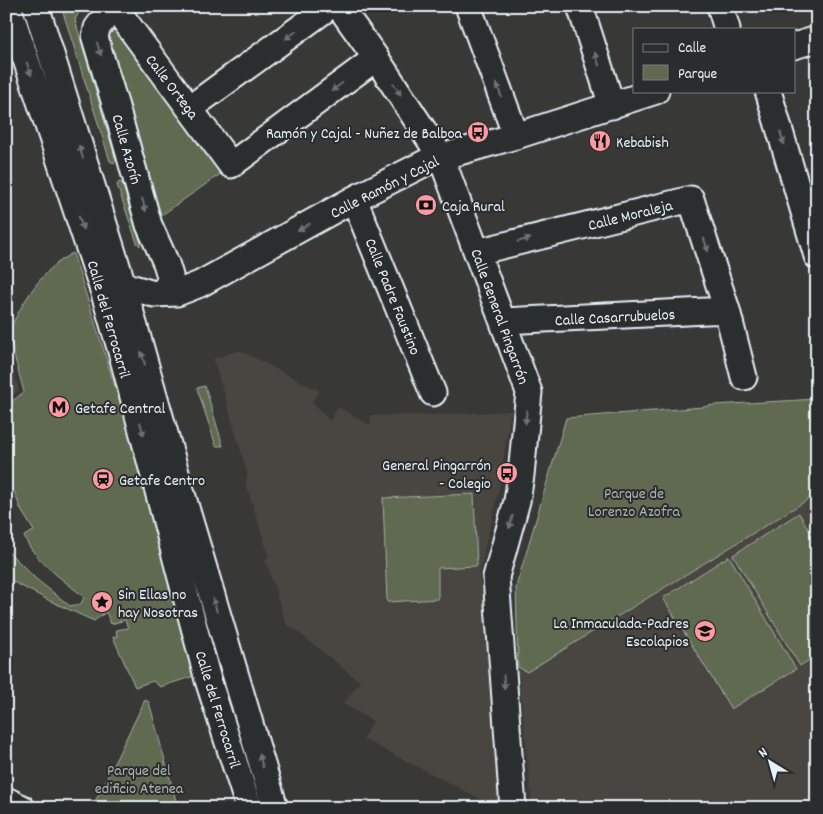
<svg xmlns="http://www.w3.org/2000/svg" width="823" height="814" font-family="Dekko,sans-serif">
<rect width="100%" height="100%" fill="#383836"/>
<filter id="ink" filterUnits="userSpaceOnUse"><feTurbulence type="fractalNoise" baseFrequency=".02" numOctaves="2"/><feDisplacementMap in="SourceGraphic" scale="10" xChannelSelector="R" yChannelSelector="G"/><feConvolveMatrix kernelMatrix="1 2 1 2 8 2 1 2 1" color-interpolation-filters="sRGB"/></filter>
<g filter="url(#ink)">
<!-- built -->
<path fill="#48453f" d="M 6,344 L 19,390 L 6,400 Z
M 239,350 L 320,391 L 312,401 L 330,421 L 338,407 L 370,425 L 371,415 L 431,415 L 511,411 L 499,489 L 479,575 L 483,600 L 500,808 L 494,806 L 363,739 L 373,721 L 343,704 L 360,682 L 298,632 L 286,624 L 265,559 L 269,557 L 246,484 L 247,473 L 226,400 L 213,359 Z
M 817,494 L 817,808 L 532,808 L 518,667 L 527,671 Z"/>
<!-- green -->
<path fill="#606a51" stroke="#a4aea4" d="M 61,6 L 82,6 L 75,20 L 116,160 L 114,163 L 110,161 Z
M 119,27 L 222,173 L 153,221 L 100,38 Z
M 119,182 L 122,183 L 140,240 L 140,246 L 137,243 L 117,185 Z
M 73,253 L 125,418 L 197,675 L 160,687 L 153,681 L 135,687 L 113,637 L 117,637 L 116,630 L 128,628 L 125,620 L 111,624 L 106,612 L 94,621 L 50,601 L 6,578 L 6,549 L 36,579 L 70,606 L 81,604 L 84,597 C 65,581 33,560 24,536 L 34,531 L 21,510 L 14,491 L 6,497 L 6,406 L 24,392 L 8,333 C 23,302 41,269 73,253 Z
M 205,386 L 223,446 L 216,446 L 197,388 Z
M 817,399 L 817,494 L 527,672 L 518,667 L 516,587 L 566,418 L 703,407 L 714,405 Z
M 474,494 L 477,566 L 438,568 L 438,599 L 387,602 L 383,498 Z
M 799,513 L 817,544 L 817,655 L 800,666 L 733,555 Z
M 729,556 L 796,669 L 731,709 L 663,598 Z
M 145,700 L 149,702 L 178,808 L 92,808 Z"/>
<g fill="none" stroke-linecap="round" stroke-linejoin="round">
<!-- minor casing -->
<g stroke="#e8f1f8" stroke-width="29">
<path id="minor" d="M 8,6 L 103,290 L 122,355 L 208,680 L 249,808
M 36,6 L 123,285 L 182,494 L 275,808
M 114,6 L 231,165 L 376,58
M 114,6 L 97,28 L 95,38 L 116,107 L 149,225 L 166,263 L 170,276 L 169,283 L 162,293
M 339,6 L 376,58 L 441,157 L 529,392 L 521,475 L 517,501 L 496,577 L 513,808
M 468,6 L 516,136
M 580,6 L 612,106
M 720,6 L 727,29
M 794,46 L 817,39
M 768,91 L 817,256
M 190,108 L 330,6
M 354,199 L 433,393
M 477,252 L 691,199 L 727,310 L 744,377
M 123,285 L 154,294 L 177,293 L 200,284 L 354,199 L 431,160 L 516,136 L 656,91
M 503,321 L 727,310
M 6,800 L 22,808"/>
</g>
<!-- minor -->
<use href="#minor" stroke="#2a2d2e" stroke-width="25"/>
</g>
<!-- one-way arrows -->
<defs><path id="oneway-solid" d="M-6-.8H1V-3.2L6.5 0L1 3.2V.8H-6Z" transform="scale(1.25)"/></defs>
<g fill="#6c7275">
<use href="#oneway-solid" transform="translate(291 35) rotate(144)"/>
<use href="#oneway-solid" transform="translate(99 49) rotate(73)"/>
<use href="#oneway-solid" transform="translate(597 59) rotate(-108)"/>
<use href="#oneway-solid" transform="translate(29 69) rotate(71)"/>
<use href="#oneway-solid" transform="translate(337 87) rotate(143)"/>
<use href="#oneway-solid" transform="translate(397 89) rotate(57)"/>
<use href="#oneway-solid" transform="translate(499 90) rotate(-110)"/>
<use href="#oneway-solid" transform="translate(782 138) rotate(74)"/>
<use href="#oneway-solid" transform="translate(81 152) rotate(-107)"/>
<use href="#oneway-solid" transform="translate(144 205) rotate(74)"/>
<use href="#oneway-solid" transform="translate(81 223) rotate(71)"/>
<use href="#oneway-solid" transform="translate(304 227) rotate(151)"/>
<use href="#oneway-solid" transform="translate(524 240) rotate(-14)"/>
<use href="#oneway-solid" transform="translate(706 245) rotate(72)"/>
<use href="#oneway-solid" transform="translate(143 358) rotate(-107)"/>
<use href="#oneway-solid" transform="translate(526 417) rotate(95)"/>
<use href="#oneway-solid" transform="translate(142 429) rotate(75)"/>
<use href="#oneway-solid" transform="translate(511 522) rotate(105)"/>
<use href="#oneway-solid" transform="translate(215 605) rotate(-106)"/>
<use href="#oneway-solid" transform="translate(504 682) rotate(86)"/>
<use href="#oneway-solid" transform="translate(261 761) rotate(-106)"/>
</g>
</g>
<!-- icons -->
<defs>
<g id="bus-disc" transform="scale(1.125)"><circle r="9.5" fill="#ff9aa2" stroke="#2a2d2e"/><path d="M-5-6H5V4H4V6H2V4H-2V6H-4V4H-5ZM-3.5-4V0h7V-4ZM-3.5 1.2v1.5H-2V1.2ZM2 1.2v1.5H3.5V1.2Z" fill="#111"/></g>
<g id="restaurant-disc" transform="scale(1.125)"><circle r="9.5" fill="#ff9aa2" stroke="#2a2d2e"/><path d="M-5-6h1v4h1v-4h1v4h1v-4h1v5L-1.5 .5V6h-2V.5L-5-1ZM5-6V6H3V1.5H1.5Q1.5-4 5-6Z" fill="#111"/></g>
<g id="bank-disc" transform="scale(1.125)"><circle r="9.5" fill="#ff9aa2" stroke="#2a2d2e"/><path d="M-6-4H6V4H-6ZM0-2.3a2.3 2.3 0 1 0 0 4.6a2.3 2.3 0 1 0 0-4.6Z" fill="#111"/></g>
<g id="metro-disc" transform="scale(1.125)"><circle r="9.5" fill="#ff9aa2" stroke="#2a2d2e"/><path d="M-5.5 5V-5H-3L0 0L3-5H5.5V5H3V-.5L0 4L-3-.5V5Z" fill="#111"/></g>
<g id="station-disc" transform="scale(1.125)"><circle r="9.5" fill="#ff9aa2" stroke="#2a2d2e"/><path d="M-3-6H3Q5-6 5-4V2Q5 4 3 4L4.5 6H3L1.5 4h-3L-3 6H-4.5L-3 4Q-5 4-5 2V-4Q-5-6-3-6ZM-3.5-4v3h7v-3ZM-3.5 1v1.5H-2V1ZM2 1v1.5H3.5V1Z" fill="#111"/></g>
<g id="sight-disc" transform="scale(1.125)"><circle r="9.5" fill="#ff9aa2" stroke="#2a2d2e"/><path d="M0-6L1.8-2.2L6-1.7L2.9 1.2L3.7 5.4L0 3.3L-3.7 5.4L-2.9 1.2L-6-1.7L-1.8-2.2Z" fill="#111"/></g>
<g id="school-disc" transform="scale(1.125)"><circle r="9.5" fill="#ff9aa2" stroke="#2a2d2e"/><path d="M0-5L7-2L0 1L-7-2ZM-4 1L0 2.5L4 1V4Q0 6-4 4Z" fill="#111"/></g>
</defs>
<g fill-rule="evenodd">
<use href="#bus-disc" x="478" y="132"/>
<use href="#restaurant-disc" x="600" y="141"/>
<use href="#bank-disc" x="426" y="205"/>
<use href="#metro-disc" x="59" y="407"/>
<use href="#bus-disc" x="507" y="473"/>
<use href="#station-disc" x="103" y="479"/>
<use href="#sight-disc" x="102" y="602"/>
<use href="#school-disc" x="705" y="631"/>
</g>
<g text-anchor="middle" stroke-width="4" stroke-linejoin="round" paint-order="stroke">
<!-- street labels -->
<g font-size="16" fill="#e8f1f8" stroke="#2a2d2e">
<text transform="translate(173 86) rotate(53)" y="6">Calle Ortega</text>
<text transform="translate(128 149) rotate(74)" y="6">Calle Azorín</text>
<text transform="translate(384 186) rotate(-27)" y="6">Calle Ramón y Cajal</text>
<text transform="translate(630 214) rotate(-14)" y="6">Calle Moraleja</text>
<text transform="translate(394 296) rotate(68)" y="6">Calle Padre Faustino</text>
<text transform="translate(501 316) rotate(70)" y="6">Calle General Pingarrón</text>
<text transform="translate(615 316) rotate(-3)" y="6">Calle Casarrubuelos</text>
<text transform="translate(110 319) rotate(74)" y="6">Calle del Ferrocarril</text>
<text transform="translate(219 709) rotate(73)" y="6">Calle del Ferrocarril</text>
</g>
<!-- poi labels -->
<g font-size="16" fill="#e8f1f8" stroke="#2a2d2e" text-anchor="start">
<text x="462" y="138" text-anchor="end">Ramón y Cajal - Nuñez de Balboa</text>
<text x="616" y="147">Kebabish</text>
<text x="442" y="211">Caja Rural</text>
<text x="75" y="413">Getafe Central</text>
<text x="491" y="470" text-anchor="end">General Pingarrón<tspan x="491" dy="18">- Colegio</tspan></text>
<text x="119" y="485">Getafe Centro</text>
<text x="118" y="599">Sin Ellas no<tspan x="118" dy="18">hay Nosotras</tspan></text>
<text x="689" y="628" text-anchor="end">La Inmaculada-Padres<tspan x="689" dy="18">Escolapios</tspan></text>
</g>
<!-- park labels -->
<g font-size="16" fill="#abb4ad" stroke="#2a2d2e">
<text x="634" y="498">Parque de<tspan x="634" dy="18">Lorenzo Azofra</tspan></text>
<text x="139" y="775">Parque del<tspan x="139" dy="18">edificio Atenea</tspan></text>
</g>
</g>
<!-- margin -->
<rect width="823" height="814" fill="none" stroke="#2a2d2e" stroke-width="25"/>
<rect x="12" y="12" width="798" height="789" fill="none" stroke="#e8f1f8" stroke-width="2" filter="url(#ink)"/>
<!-- legend -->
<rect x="633" y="28" width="162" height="65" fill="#2a2d2e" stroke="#767b7f"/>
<rect x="643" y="44" width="25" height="8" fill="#2a2d2e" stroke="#767b7f"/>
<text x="678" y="52" font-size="15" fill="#e8f1f8">Calle</text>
<rect x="643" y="65" width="25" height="15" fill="#606a51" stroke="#767b7f"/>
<text x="678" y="78" font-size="15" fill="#e8f1f8">Parque</text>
<!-- north arrow -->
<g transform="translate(770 762) rotate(323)" stroke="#2a2d2e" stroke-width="4" paint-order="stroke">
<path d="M0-4L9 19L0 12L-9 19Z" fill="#e8f1f8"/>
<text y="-8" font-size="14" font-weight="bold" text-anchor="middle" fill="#e8f1f8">N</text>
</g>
</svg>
